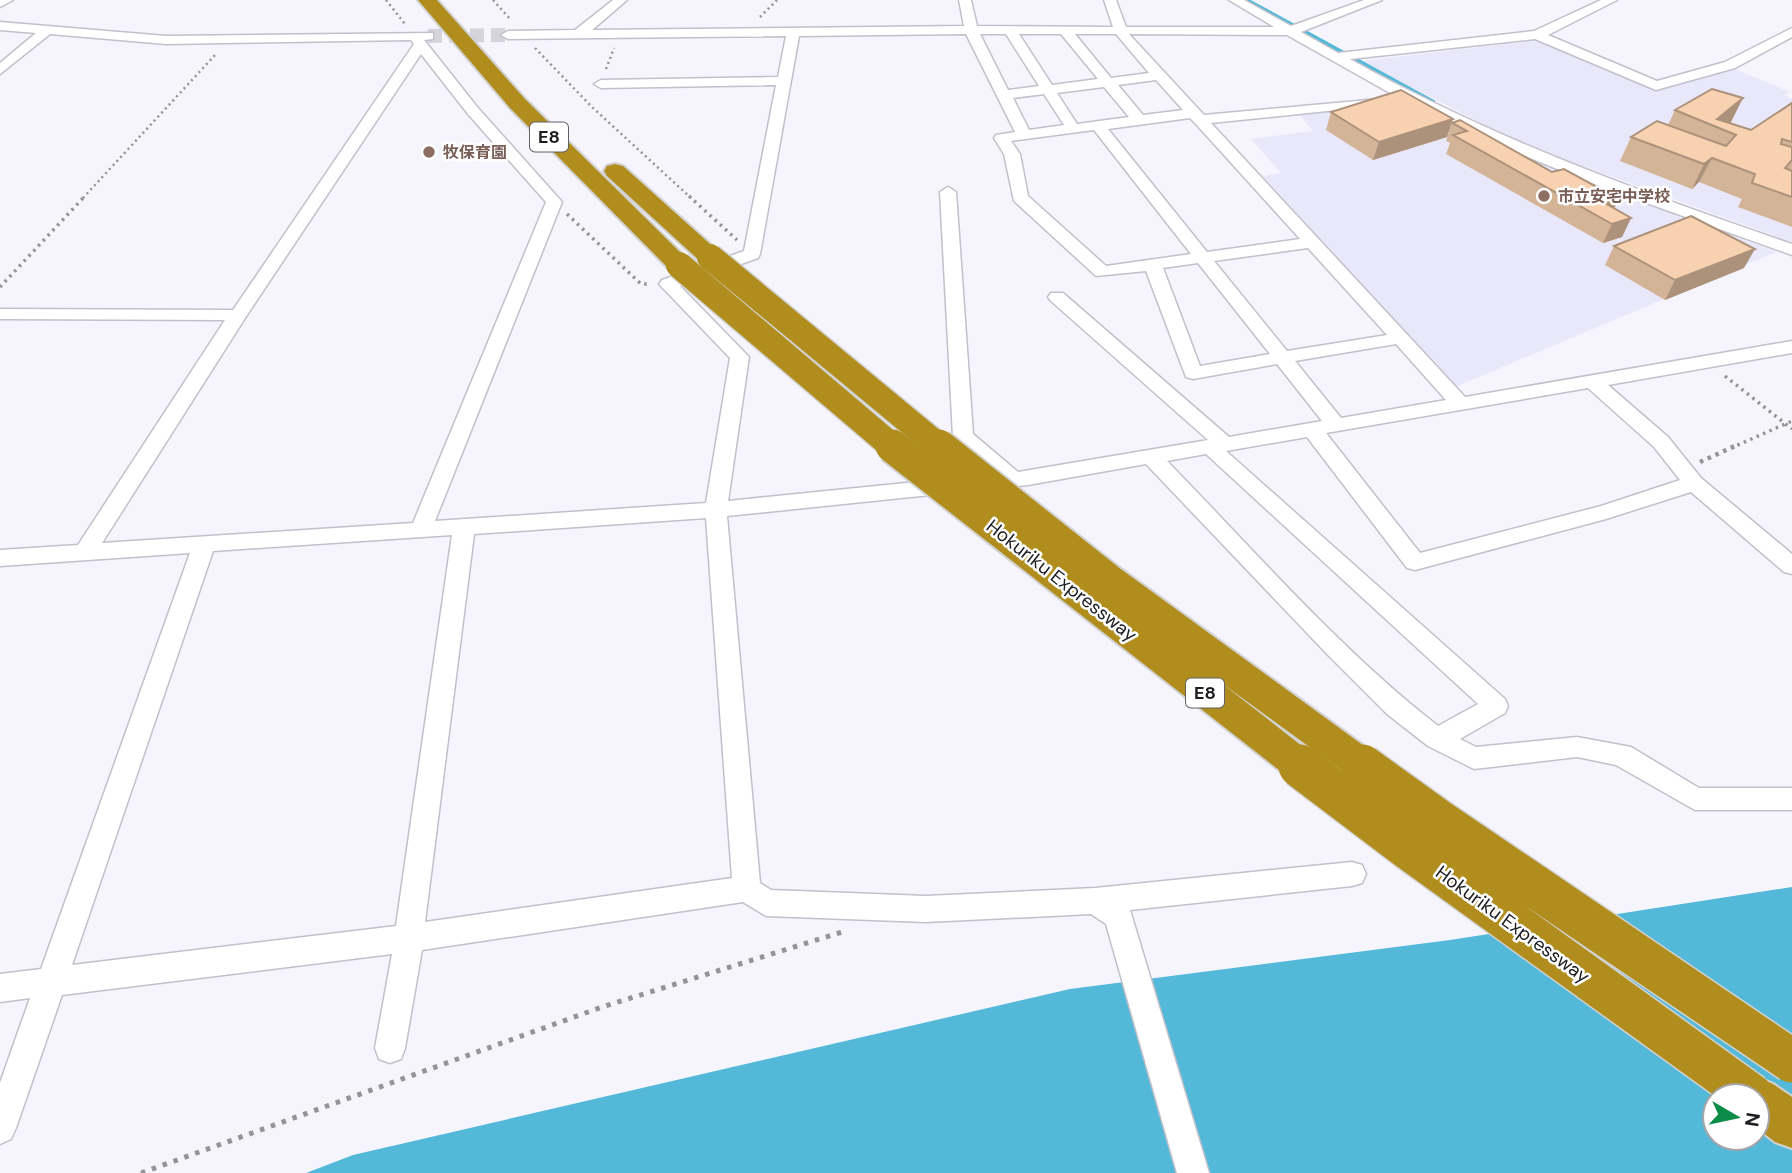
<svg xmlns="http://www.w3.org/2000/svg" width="1792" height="1173" font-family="'DM Sans','Noto Sans JP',sans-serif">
<rect width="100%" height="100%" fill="#f6f5fe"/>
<!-- built -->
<path fill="#e9e7fa" d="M 1542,40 L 1658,89 L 1735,69 L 1790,92 L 1784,95 L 1792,99 L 1792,242 L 1571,162 L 1500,133 L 1361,61 Z
M 1414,103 L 1590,181 L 1776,252 L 1455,387 L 1263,176 L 1281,173 L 1251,139 L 1313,131 L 1299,114 Z"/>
<!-- water -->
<path fill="#54b8d8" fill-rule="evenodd" d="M 1792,887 L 1792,1173 L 306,1173 L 353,1155 L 1070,989 L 1450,940 ZM 1715,1096 L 1757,1096 L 1757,1138 L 1715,1138 Z"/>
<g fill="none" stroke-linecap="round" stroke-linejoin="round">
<!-- stream -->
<path stroke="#54b8d8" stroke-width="4.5" d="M 1246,0 L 1433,102"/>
<!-- minor-tunnel -->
<path stroke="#d5d4dd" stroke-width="14" stroke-dasharray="14 7" stroke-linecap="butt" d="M 428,36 L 508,35"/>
<!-- minor casing -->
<g stroke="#c1c0cb" stroke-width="3">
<path id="minor" d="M 0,0 L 13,0 L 0,7 Z
M 613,0 L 627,0 L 592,30 L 964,26 L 959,0 L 971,0 L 977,26 L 1113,27 L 1104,0 L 1116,0 L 1126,27 L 1274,27 L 1229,0 L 1244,0 L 1291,26 L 1364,0 L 1382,0 L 1301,32 L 1338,53 L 1534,31 L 1601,0 L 1617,0 L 1548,35 L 1657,81 L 1725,62 L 1792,28 L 1792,37 L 1735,68 L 1656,90 L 1535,39 L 1350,59 C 1491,138 1640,192 1792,244 L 1792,255 L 1599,186 L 1488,141 L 1390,93 L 1287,35 L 1129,34 L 1204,115 L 1390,98 L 1390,104 L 1385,105 L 1211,123 L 1465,397 L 1792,341 L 1792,353 L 1608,385 L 1668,437 L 1701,478 L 1792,554 L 1792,574 L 1784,572 L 1691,492 L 1606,519 L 1415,570 L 1407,568 L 1307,437 L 1226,451 L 1505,699 L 1508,706 L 1505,713 L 1460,739 L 1476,747 L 1577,737 L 1631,747 L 1699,788 L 1792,788 L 1792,810 L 1695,810 L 1616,765 L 1577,757 L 1474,769 L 1428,746 L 1387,714 L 1328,655 L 1146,464 L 1028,485 L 727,516 L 760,883 L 771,890 L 926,896 L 1095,888 L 1352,862 L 1362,865 L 1366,874 L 1362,883 L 1352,886 L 1130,910 L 1209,1173 L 1177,1173 L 1106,924 L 1091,914 L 926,922 L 766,916 L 743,902 L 422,950 L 405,1048 L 401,1059 L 390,1063 L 379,1059 L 375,1048 L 392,954 L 62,995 L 16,1128 L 11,1139 L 0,1144 L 0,1083 L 30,998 L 0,1002 L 0,974 L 41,969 L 190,553 L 0,566 L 0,550 L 78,545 L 225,320 L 0,319 L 0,309 L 233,310 L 414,44 L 411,40 L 166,44 L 50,34 L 0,74 L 0,63 L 36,33 L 0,30 L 0,22 L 166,36 L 433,33 L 433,39 L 424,40 L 478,108 L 562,202 L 435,521 L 706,503 L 730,358 L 659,284 L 662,280 L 744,251 L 776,85 L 601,88 L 594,84 L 601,80 L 778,77 L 786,36 L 508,39 L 501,35 L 508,31 L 575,30 ZM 966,34 L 1015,132 L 996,135 L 994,138 L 1004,154 L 1014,201 L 1096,276 L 1146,271 L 1186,377 L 1193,379 L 1277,364 L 1322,421 L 1229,437 L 1063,293 L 1051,293 L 1048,297 L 1051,301 L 1208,440 L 1018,472 L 973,434 L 956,192 L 948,187 L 940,192 L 953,436 L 995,474 L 728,501 L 749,357 L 680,286 L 758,258 L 760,254 L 799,36 ZM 980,34 L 1006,34 L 1039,86 L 1008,90 ZM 1019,34 L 1061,34 L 1098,79 L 1052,85 ZM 1075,34 L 1116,34 L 1149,73 L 1111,78 ZM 421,54 L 468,114 L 546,202 L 413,523 L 102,543 L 247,315 ZM 1156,80 L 1183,110 L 1143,115 L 1118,85 ZM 1104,87 L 1129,117 L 1077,124 L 1057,93 ZM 1044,94 L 1064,125 L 1029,130 L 1013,98 ZM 1190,118 L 1195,123 L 1300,239 L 1207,252 L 1108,129 ZM 1094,130 L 1191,254 L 1106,266 L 1028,196 L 1020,154 L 1011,141 ZM 1308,248 L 1387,335 L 1287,351 L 1214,261 ZM 1198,263 L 1270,354 L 1200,366 L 1163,268 ZM 1396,344 L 1446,400 L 1341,418 L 1295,361 ZM 1588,388 L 1654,447 L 1680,480 L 1601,506 L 1420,553 L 1326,433 ZM 1206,454 L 1478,704 L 1438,726 C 1340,650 1254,550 1167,461 ZM 706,518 L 732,878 L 425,922 L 474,534 ZM 452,535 L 396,926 L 72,965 L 213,551 Z"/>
</g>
<!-- highway casing -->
<g stroke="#d2d2d2" stroke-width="4">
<path id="highway" d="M 418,0 L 437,0 L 525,99 L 688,260 L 692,265 L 688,270 L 679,273 L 670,270 L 510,108 Z
M 615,164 L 623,166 L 719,252 L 722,257 L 719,262 L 710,264 L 701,262 L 607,176 L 604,171 L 607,166 Z
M 1757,1077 L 1773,1084 L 1792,1097 L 1792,1148 L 1775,1142 L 1757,1128 L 1757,1096 L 1735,1096 L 1741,1084 Z"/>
</g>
<!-- path-far3 -->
<path stroke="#94939a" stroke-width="2.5" stroke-dasharray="2 3.5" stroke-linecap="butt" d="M 386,0 L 405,24
M 493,0 L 511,20
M 760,17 L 777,0
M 535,48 L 592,107 L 691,198
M 606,69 L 614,48
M 83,198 L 216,54"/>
<!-- path-far2 -->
<path stroke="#94939a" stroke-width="3.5" stroke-dasharray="2.5 4.5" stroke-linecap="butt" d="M 689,196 L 737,240
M 567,214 L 641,284 L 650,284
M 0,287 L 85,196
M 1725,376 L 1792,429
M 1731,448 L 1792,421"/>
<!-- path-far1 -->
<path stroke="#94939a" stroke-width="4.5" stroke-dasharray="3.5 5" stroke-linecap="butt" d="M 1700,462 L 1735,446"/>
<!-- path -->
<path stroke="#94939a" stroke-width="5" stroke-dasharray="4.5 7" stroke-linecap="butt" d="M 141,1173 L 602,1007 L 842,932"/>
<!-- minor -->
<use href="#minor" fill="#fff" fill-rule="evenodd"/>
<!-- highway -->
<use href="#highway" fill="#b08d1c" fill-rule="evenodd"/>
<!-- highway-bridge-far2 casing -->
<g stroke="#d2d2d2" stroke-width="29" stroke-linecap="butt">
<path id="highway-bridge-far2" d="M 710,257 L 941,448
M 679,265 L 894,448"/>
</g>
<!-- highway-bridge-far1 casing -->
<g stroke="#d2d2d2" stroke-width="37" stroke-linecap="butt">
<path id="highway-bridge-far1" d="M 892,446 L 1302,767
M 939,446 L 1108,580 L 1365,767"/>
</g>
<!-- highway-bridge casing -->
<g stroke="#d2d2d2" stroke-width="46" stroke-linecap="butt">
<path id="highway-bridge" d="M 1300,766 L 1407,847 L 1752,1096
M 1362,766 L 1437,820 L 1792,1061"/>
</g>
<!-- highway-bridge-far2 -->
<use href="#highway-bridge-far2" stroke="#b08d1c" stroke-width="26"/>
<!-- highway-bridge-far1 -->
<use href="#highway-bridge-far1" stroke="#b08d1c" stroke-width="33"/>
<!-- highway-bridge -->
<use href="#highway-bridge" stroke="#b08d1c" stroke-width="43"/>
</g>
<!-- wall -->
<path fill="#d4b497" d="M 1743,98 L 1729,123 L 1751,130 L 1792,103 L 1792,227 L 1738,207 L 1742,199 L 1699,182 L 1692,189 L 1620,161 L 1631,137 L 1668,125 L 1675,110 Z
M 1331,112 L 1453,119 L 1447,137 L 1373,160 L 1326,130 Z
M 1452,123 L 1631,218 L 1622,237 L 1603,243 L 1446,154 L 1450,143 L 1446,141 Z
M 1614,246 L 1744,268 L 1665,300 L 1605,265 Z"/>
<!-- shaded-wall -->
<path fill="#ad927b" d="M 1743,98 L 1731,122 L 1722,129 L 1717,119 Z
M 1453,119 L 1447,137 L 1373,160 L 1379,142 Z
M 1712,158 L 1699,182 L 1692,189 L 1704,164 Z
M 1619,199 L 1610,217 L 1605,203 Z
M 1631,218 L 1622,237 L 1603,243 L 1612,224 Z
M 1755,249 L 1744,268 L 1665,300 L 1675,280 Z"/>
<!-- building -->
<path fill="#f7d1b0" stroke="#ad927b" stroke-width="2" d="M 1712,89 L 1743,98 L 1717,119 L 1751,130 L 1792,103 L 1792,142 L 1782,139 L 1781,144 L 1792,147 L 1792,160 L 1785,168 L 1792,171 L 1792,197 L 1752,183 L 1755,174 L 1712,158 L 1704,164 L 1631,137 L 1657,121 L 1726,146 L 1736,135 L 1675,110 Z
M 1401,90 L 1453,119 L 1379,142 L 1331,112 Z
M 1460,120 L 1552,172 L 1564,169 L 1619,199 L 1605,203 L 1631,218 L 1612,224 L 1453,135 L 1467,131 L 1452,123 Z
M 1691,216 L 1755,249 L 1675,280 L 1614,246 Z"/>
<!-- markers -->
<g fill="#8d6e63" stroke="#fff" stroke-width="2.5">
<circle cx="429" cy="152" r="7"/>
<circle cx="1544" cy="196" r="7"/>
</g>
<g text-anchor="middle" stroke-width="5" stroke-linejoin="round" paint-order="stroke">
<!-- far-education labels -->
<g font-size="16" font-weight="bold" fill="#785e54" stroke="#fff" text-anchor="start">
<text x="443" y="158">牧保育園</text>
<text x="1558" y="202">市立安宅中学校</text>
</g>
<!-- shield labels -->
<g fill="#fff" stroke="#616063" stroke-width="2">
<rect x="530" y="122.5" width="38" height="29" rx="5"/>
<rect x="1186" y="678.5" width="38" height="29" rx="5"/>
</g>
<g font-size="18" font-weight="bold" fill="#1d1c20">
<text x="549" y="143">E8</text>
<text x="1205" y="699">E8</text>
</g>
<!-- street labels -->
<g font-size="19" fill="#1d1c20" stroke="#fff">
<text transform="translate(1062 580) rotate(38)" y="7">Hokuriku Expressway</text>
<text transform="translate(1513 924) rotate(36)" y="7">Hokuriku Expressway</text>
</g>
</g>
<!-- north arrow -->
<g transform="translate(1736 1117) rotate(99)"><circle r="33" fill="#ffffff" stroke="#a5a4a6" stroke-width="2"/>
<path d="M0-5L12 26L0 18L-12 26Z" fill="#0c8c49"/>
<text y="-10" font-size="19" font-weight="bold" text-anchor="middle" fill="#1d1c20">N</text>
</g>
</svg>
